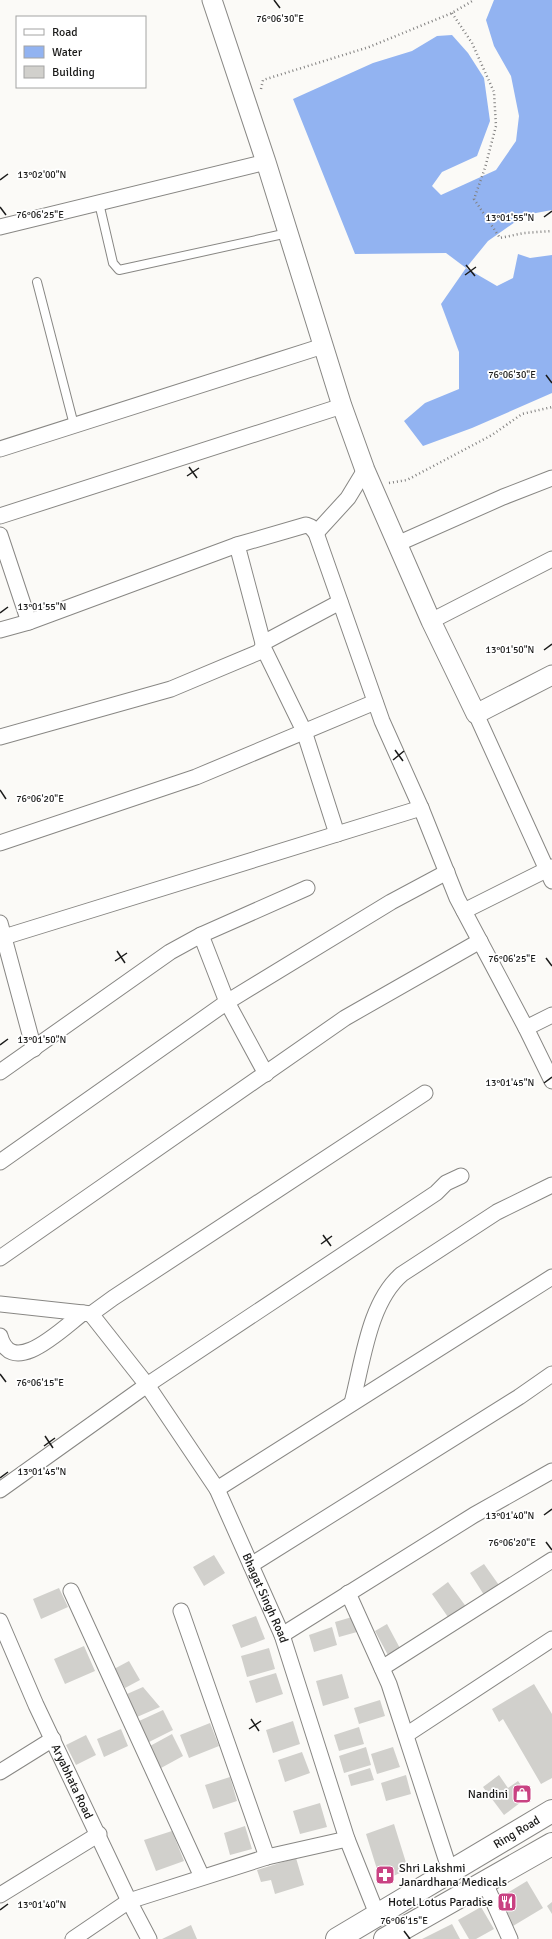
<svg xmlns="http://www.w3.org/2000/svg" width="552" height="1939" font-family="Signika,sans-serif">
<rect width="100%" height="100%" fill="#fbfaf7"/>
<!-- water -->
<path fill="#92b3f1" d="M 494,0 L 552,0 L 552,210 L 525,215 L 488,241 L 466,268 L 497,286 L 513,278 L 518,254 L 530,258 L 552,255 L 552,393 L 472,428 L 423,446 L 404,421 L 425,403 L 459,389 L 459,352 L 441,304 L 466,268 L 446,253 L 355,254 L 293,99 L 373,63 L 412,51 L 437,36 L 452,35 L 468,53 L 484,78 L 490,121 L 477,156 L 442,172 L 432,186 L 441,195 L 496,170 L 516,141 L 519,116 L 511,76 L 494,46 L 486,20 Z"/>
<!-- building -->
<path fill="#d1d0cc" d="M 214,1555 L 225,1573 L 204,1586 L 193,1567 Z
M 484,1564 L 501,1588 L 486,1598 L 470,1573 Z
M 448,1582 L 467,1608 L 450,1620 L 432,1594 Z
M 59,1588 L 68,1607 L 41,1619 L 33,1599 Z
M 256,1616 L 265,1639 L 241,1648 L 232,1625 Z
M 352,1617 L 357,1632 L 339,1637 L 335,1622 Z
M 387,1624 L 402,1652 L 390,1659 L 375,1631 Z
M 332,1627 L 337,1645 L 314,1652 L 309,1635 Z
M 84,1646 L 95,1671 L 65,1684 L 54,1659 Z
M 269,1648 L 275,1669 L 247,1677 L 241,1656 Z
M 129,1661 L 140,1680 L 125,1688 L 114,1669 Z
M 276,1673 L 283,1694 L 256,1703 L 249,1681 Z
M 342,1674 L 349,1698 L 323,1706 L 316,1681 Z
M 534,1684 L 552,1714 L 552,1778 L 541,1784 L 503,1719 L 499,1722 L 492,1709 Z
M 143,1687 L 160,1707 L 137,1717 L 127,1694 Z
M 380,1700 L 385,1716 L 359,1724 L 354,1708 Z
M 163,1710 L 173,1730 L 149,1742 L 139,1721 Z
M 293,1721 L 300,1744 L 273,1753 L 266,1730 Z
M 210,1723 L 219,1746 L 189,1758 L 180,1735 Z
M 359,1727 L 364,1744 L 339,1751 L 334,1735 Z
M 121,1729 L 128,1746 L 104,1757 L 97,1739 Z
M 172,1734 L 183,1756 L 161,1768 L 150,1746 Z
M 86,1735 L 96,1755 L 76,1765 L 66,1745 Z
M 366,1747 L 371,1765 L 344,1773 L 339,1756 Z
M 393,1747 L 400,1767 L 377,1774 L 371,1754 Z
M 302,1752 L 310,1773 L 285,1782 L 278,1760 Z
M 370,1768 L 374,1780 L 351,1786 L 348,1775 Z
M 406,1775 L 411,1794 L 386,1801 L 381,1783 Z
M 499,1775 L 508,1788 L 518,1781 L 529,1796 L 504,1815 L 483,1787 Z
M 230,1777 L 237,1801 L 213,1809 L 205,1785 Z
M 320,1803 L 327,1827 L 300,1834 L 293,1811 Z
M 394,1824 L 408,1869 L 381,1882 L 366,1834 Z
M 245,1826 L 252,1849 L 230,1855 L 224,1833 Z
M 172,1831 L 184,1861 L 156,1871 L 144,1840 Z
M 296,1858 L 304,1885 L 275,1894 L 271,1880 L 261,1882 L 257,1870 Z
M 527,1881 L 543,1908 L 513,1926 L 497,1899 Z
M 552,1902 L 552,1914 L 547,1906 Z
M 481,1907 L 494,1929 L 476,1939 L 469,1939 L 458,1920 Z
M 452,1924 L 460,1939 L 422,1939 Z
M 191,1925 L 197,1939 L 162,1939 Z"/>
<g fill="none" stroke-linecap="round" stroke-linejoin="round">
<!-- service casing -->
<g stroke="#888784" stroke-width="10">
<path id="service" d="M 99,203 L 113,263 L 119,270 L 288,233
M 37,282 L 74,425"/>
</g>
<!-- minor casing -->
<g stroke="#888784" stroke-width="17">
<g id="minor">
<path d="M 0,227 L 266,162"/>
<path d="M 0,449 L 323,346"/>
<path d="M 0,516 L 342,406"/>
<path d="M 316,533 L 348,498 L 365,470"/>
<path d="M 0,535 L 29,622"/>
<path d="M 397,544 L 503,497 L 552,478"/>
<path d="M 431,621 L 552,559"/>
<path d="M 0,630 L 29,622 L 237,545"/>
<path d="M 263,643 L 340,602"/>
<path d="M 263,647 L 304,731 L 337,834"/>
<path d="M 476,714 L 552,881"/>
<path d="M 0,737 L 171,689 L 259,652 L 263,647 L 263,643 L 237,545 L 306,525 L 311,527 L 316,533 L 382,721 L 421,808 L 457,898 L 526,1028 L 552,1081"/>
<path d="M 0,843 L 196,777 L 375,702"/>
<path d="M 464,911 L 552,867"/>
<path d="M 0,923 L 34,1049"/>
<path d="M 201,935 L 227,1002 L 266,1074"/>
<path d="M 4,937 L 421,808"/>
<path d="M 526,1028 L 552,1015"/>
<path d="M 0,1072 L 170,952 L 201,935 L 307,888"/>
<path d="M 0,1162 L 227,1002 L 391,902 L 447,872"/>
<path d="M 0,1258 L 345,1018 L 480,941"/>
<path d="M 0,1304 L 83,1313"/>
<path id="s1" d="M 91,1314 L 147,1385 L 217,1489 L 282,1635 L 347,1839 L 377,1914"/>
<path d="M 0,1336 C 12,1380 65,1326 83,1313 L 91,1314 L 113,1298 L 425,1093"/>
<path d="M 352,1403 C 363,1361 369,1302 402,1274 L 497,1212 L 552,1185"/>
<path d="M 217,1489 L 552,1277"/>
<path d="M 0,1490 L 147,1385 L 436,1193 L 446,1183 L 461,1176"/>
<path d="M 251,1565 L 519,1397 L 552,1374"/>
<path d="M 71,1591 L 202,1877"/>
<path d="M 348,1593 L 389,1684 L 450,1871"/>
<path d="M 181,1611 L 267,1857"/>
<path id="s2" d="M 0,1621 L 36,1705 L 129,1901 L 149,1939"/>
<path d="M 282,1635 L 474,1515 L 552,1471"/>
<path d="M 382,1668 L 552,1560"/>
<path d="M 406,1735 L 552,1639"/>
<path d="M 0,1772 L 53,1739"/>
<path d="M 485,1883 L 510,1939"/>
<path d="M 0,1895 L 99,1834"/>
<path d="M 73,1939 L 129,1901 L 267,1857 L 347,1839"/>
</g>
</g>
<!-- tertiary casing -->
<g stroke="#888784" stroke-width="21">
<path id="tertiary" d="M 212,0 L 266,162 L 342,406 L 365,470 L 431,621 L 476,714 L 552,675"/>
</g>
<!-- primary casing -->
<g stroke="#888784" stroke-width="24">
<g id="primary">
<path id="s3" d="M 337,1939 L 552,1811"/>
<path d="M 385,1939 L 552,1844"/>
</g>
</g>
<!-- path -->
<path stroke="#828180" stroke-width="2.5" stroke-dasharray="1 3" stroke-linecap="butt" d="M 452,13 L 472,43 L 494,92 L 496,126 L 485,168 L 474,199 L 500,238 L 524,233 L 552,231
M 261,89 L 263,80 L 369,47 L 452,13 L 474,0
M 389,483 L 407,480 L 492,435 L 522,414 L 552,407"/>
<!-- service -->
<use href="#service" stroke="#fff" stroke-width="8"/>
<!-- minor -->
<use href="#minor" stroke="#fff" stroke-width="15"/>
<!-- tertiary -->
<use href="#tertiary" stroke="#fff" stroke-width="19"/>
<!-- primary -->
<use href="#primary" stroke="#fff" stroke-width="22"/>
</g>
<!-- ticks -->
<path fill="none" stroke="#1b1b1a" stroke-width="1.5" d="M 274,0 L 280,8M 0,180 L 8,174M 0,207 L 6,215M 544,217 L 552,211M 466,265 L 475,276M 465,275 L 476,267M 546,375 L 552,383M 189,467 L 197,478M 187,476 L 199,468M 0,613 L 8,607M 544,650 L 552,644M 395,750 L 403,761M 393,760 L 404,751M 0,790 L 6,799M 117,951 L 125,963M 546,958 L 552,966M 115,961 L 127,953M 0,1045 L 8,1039M 544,1083 L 552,1077M 323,1235 L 331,1246M 321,1244 L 332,1236M 0,1374 L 6,1382M 45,1436 L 53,1448M 44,1446 L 55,1438M 0,1478 L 8,1472M 544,1515 L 552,1509M 546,1542 L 552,1550M 251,1719 L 259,1731M 249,1729 L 261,1721M 0,1910 L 8,1904M 404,1931 L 410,1939"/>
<!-- icons -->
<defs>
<g id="shop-square" transform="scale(1)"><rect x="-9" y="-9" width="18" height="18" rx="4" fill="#c94282" stroke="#fff"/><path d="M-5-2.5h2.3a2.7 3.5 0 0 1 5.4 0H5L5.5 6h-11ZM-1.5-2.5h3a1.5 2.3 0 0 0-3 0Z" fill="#fff"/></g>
<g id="pharmacy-square" transform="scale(1)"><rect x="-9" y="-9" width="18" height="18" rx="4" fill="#c94282" stroke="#fff"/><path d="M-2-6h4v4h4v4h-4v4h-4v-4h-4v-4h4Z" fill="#fff"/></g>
<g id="restaurant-square" transform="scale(1)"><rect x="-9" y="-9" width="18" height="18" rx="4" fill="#c94282" stroke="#fff"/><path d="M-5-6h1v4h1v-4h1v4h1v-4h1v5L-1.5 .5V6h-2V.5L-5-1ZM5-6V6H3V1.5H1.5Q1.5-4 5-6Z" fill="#fff"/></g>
</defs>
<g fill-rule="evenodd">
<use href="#shop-square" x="522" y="1794"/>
<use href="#pharmacy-square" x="385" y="1875"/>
<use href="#restaurant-square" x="507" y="1902"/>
</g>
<g text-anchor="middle" stroke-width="3.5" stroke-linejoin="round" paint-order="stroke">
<!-- street labels -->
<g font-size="12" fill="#1b1b1a" stroke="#fff">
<text dy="4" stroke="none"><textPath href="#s1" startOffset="335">Bhagat Singh Road</textPath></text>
<text dy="4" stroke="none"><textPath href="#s2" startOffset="176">Aryabhata Road</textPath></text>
<text dy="4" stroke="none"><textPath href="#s3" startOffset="209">Ring Road</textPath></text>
</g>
<!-- poi labels -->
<g font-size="12" fill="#1b1b1a" stroke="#fff" text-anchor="end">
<text x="508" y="1798">Nandini</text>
<text x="399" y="1872" text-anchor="start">Shri Lakshmi<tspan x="399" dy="14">Janardhana Medicals</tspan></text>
<text x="493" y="1906">Hotel Lotus Paradise</text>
</g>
</g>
<g font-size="10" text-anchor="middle" fill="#1b1b1a" stroke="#fff" stroke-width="3.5" stroke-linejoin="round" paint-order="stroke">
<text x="280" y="22">76°06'30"E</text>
<text x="42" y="178">13°02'00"N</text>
<text x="40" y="218">76°06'25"E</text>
<text x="510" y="221">13°01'55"N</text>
<text x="512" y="378">76°06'30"E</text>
<text x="42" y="610">13°01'55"N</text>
<text x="510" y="653">13°01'50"N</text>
<text x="40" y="802">76°06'20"E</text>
<text x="512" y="962">76°06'25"E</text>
<text x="42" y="1043">13°01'50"N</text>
<text x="510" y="1086">13°01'45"N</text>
<text x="40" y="1386">76°06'15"E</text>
<text x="42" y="1475">13°01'45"N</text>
<text x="510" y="1519">13°01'40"N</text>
<text x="512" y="1546">76°06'20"E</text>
<text x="42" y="1908">13°01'40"N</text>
<text x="404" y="1924">76°06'15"E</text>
</g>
<!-- legend -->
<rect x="16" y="16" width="130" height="72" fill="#ffffff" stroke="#a4a4a3"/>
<rect x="24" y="29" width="20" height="6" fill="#ffffff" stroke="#a4a4a3"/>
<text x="52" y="36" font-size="12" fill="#1b1b1a">Road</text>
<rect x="24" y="46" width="20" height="12" fill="#92b3f1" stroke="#a4a4a3"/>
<text x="52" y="56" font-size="12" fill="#1b1b1a">Water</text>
<rect x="24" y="66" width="20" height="12" fill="#d1d0cc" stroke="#a4a4a3"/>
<text x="52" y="76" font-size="12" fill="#1b1b1a">Building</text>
</svg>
